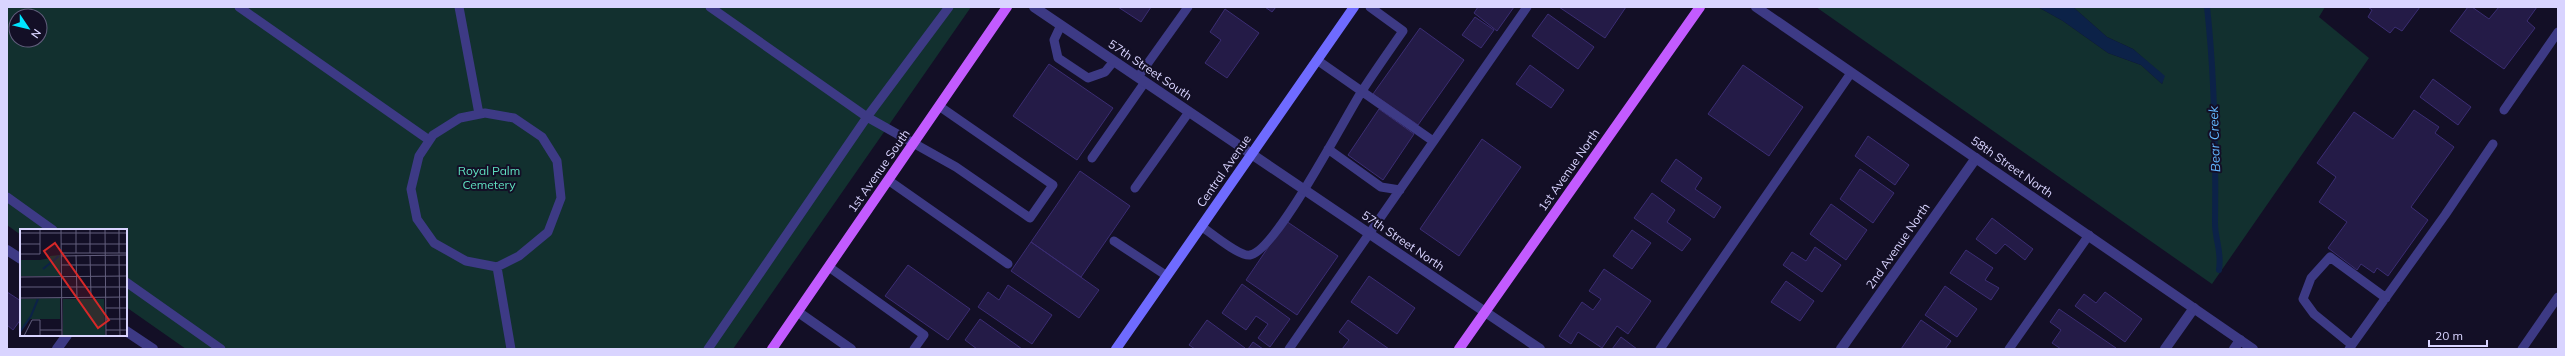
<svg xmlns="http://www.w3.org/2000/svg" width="2565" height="356" font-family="Mulish,sans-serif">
<rect width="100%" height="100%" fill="#130f26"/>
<!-- green -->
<path fill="#12302f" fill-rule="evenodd" d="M 7,7 L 971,7 L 733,349 L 186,349 L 126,307 L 126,230 L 21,230 L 21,235 L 7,225 ZM 16,16 L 40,16 L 40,40 L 16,40 Z
M 1816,7 L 2038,7 L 2063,21 L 2108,53 L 2141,65 L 2162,84 L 2164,76 L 2133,49 L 2107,37 L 2073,7 L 2325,7 L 2319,17 L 2369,58 L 2212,284 Z"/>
<!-- water -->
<path fill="#0c2248" d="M 2038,7 L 2073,7 L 2107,37 L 2133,49 L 2165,76 L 2162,84 L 2141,65 L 2108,53 L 2063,21 Z"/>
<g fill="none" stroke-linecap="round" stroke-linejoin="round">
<!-- stream -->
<path stroke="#0c2248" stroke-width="6" d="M 2207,7 C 2215,79 2216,150 2215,223 C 2215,241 2222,250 2219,270"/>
</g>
<!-- building -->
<path fill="#241b47" stroke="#3b2d73" d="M 1118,7 L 1151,7 L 1141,22 Z
M 1265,7 L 1276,7 L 1272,12 Z
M 1478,7 L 1514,7 L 1497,31 L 1474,13 Z
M 1559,7 L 1626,7 L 1605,38 Z
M 2368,7 L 2420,7 L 2402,31 L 2395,27 L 2390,33 L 2368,17 L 2372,10 Z
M 2468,7 L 2472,7 L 2489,19 L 2499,7 L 2537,7 L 2527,21 L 2535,28 L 2504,69 L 2450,31 Z
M 1225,9 L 1259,33 L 1227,78 L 1205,63 L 1221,40 L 1210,32 Z
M 1548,14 L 1594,47 L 1578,69 L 1532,36 Z
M 1475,17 L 1494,30 L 1481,48 L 1462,35 Z
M 1420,28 L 1464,60 L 1418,125 L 1373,94 Z
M 1049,64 L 1113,108 L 1077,160 L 1013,116 Z
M 1530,65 L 1564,90 L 1551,108 L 1516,84 Z
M 1743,65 L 1803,107 L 1769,156 L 1708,114 Z
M 2433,79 L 2471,107 L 2458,125 L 2420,97 Z
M 1379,109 L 1414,134 L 1383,180 L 1348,155 Z
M 2414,110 L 2439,127 L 2435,133 L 2454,147 L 2411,207 L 2428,220 L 2388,276 L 2377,268 L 2374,273 L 2361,264 L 2357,270 L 2328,248 L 2347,222 L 2319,202 L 2336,177 L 2317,163 L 2354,112 L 2393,139 Z
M 1868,136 L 1909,165 L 1895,185 L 1855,156 Z
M 1482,139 L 1521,167 L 1459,256 L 1420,229 Z
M 1676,159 L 1702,178 L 1695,189 L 1721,207 L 1714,218 L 1661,181 Z
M 1860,169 L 1894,193 L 1873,223 L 1840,199 Z
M 1080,171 L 1130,206 L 1081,277 L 1031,242 Z
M 1652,193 L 1675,210 L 1667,222 L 1691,239 L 1682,251 L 1634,218 Z
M 1831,204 L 1867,230 L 1846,260 L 1810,234 Z
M 1992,218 L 2033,249 L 2025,260 L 2005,244 L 1996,254 L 1976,239 Z
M 1286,221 L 1338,256 L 1297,315 L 1246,280 Z
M 1632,230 L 1651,243 L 1632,269 L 1613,256 Z
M 1031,242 L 1099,290 L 1079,318 L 1011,271 Z
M 1815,247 L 1841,265 L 1822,292 L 1783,265 L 1792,252 L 1806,261 Z
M 1966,250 L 1993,268 L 1985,280 L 1999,288 L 1991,300 L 1950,273 Z
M 908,265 L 970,309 L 948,340 L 885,296 Z
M 1604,269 L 1651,301 L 1628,334 L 1617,326 L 1602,348 L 1578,332 L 1571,344 L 1559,336 L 1582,302 L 1593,310 L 1601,299 L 1589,291 Z
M 1369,276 L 1415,308 L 1397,334 L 1351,302 Z
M 1786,281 L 1814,301 L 1800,321 L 1771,302 Z
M 1242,284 L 1290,319 L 1270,347 L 1258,338 L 1268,324 L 1256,316 L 1246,330 L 1222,313 Z
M 1008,285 L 1052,315 L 1032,344 L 978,307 L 988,292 L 999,300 Z
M 1945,286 L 1977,309 L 1957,337 L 1925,315 Z
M 7,292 L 21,301 L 21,319 L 13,330 L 7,325 Z
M 2105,292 L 2142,319 L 2125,342 L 2075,306 L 2084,294 L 2096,303 Z
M 2059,309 L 2116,348 L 2116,349 L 2061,349 L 2052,343 L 2061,330 L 2050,322 Z
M 980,319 L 1022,349 L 977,349 L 965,340 Z
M 1207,320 L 1245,348 L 1244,349 L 1195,349 L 1189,345 Z
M 1348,320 L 1389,349 L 1342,349 L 1349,340 L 1339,332 Z
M 1921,320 L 1951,341 L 1945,349 L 1901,349 Z
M 1621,337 L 1637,349 L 1612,349 Z
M 1253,342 L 1263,349 L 1248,349 Z"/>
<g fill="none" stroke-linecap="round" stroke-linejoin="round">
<!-- service -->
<path stroke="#3d3a85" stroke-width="9" d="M 239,7 L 429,140
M 459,7 L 479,114
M 710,7 L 867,117 L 956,167 L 1030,218 L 1053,185 L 939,106
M 1061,25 L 1054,40 L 1058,58 L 1088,78 L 1105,72 L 1114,61
M 1317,60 L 1433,141
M 1138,77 L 1188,7
M 2504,110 L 2558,32
M 485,113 L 514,118 L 542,137 L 557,161 L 561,198 L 548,232 L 519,256 L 497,267 L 466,261 L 434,243 L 417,219 L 411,189 L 419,156 L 433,135 L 460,118 Z
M 1328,149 L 1381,187 L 1400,190
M 1092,158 L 1145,82
M 888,180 L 1008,264
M 1135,188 L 1189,112
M 7,197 L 53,230
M 1201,226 C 1211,233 1240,257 1250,255 C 1276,251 1344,119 1362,91 C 1375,71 1389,51 1403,31 L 1370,7
M 1114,241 L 1167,276
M 497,267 L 511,349
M 829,267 L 924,335 L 914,349
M 126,282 L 221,349
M 2352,345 L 2314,314 L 2303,299 L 2311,278 L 2330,257 L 2386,298
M 708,349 L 867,117 L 949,7
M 1289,349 L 1527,7
M 1660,349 L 1851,73
M 2009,349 L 2089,235
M 2349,349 L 2445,215 L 2493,144
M 2522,349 L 2558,297"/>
<!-- minor -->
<path stroke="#3d3a85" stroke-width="10" d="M 1034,7 L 1540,349
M 7,250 L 21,259
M 798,312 L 851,349
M 126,331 L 153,349
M 57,349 L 67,335
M 1841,349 L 1976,158
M 2165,349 L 2194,308
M 2234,349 L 2240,340"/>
<!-- tertiary -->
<path stroke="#3d3a85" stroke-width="10" d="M 1756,7 L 2253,349"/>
<!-- secondary -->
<path stroke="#6f6bff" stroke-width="10" d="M 1116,349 L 1354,7"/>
<!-- primary -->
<path stroke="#c25bff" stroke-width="10" d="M 772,349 L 1007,7
M 1459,349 L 1700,7"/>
</g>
<g text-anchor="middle" stroke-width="4" stroke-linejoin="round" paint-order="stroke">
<!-- street labels -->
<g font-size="12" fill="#d9d4ff" stroke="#130f26">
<text transform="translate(1150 70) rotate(34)" y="4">57th Street South</text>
<text transform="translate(2012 167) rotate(35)" y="4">58th Street North</text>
<text transform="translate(1569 170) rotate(-55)" y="4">1st Avenue North</text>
<text transform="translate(879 171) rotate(-55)" y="4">1st Avenue South</text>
<text transform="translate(1224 171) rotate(-55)" y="4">Central Avenue</text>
<text transform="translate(1403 241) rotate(34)" y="4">57th Street North</text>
<text transform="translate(1898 246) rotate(-55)" y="4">2nd Avenue North</text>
</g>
<!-- park labels -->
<g font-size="12" fill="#5fe0c0" stroke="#130f26">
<text x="489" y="175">Royal Palm<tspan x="489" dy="14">Cemetery</tspan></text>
</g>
<!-- water labels -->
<g font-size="13" font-style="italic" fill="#62b6ff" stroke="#130f26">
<text transform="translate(2214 139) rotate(-92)" y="5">Bear Creek</text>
</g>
</g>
<!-- overview -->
<g transform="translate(20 229)">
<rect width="107" height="107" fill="#130f26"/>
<path d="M 40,26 L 40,47 L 0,47 L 0,31 L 20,31 L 30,29 L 30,27 ZM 40,69 L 40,90 L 9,90 L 0,102 L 0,70 ZM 43,70 L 84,70 L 85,107 L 43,107 Z" fill="#12302f"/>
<path fill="none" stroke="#0c2248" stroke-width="2" d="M 23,40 L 39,27M 0,103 L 11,87 L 18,70"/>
<path fill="none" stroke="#625e7d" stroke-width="1" d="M 41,0 L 42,107M 56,0 L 56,24M 70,0 L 70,24M 85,0 L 86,107M 99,0 L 99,24M 0,4 L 107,4M 0,15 L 20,15M 41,15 L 107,15M 41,24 L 107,24M 0,25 L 20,25 L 20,0M 56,26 L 57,69M 70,26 L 71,68M 99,26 L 100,107M 41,27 L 107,26M 41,36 L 107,36M 0,48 L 107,47M 0,58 L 107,58M 0,69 L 107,68M 86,79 L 107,79M 86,90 L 107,90M 20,101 L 42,101M 86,101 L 107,101M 4,107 L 12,91 L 20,91 L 20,107"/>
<path fill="#d62828" fill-opacity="0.15" stroke="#d62828" stroke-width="2" d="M 35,14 L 89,91 L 78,99 L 24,22 Z"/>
<rect width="107" height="107" fill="none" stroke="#d9d4ff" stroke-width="2"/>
</g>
<!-- border -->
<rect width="2565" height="356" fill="none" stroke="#d9d4ff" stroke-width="16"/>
<!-- north arrow -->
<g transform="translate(28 28) rotate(125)"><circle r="19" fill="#130f26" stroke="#625e7d"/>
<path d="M0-3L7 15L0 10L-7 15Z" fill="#00e5ff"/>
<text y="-6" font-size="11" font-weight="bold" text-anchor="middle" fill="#d9d4ff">N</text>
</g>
<!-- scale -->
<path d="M2429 340v6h58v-6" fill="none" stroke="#d9d4ff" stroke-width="2"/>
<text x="2435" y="340" font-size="12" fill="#d9d4ff" stroke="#130f26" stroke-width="3" paint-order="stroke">20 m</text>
</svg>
